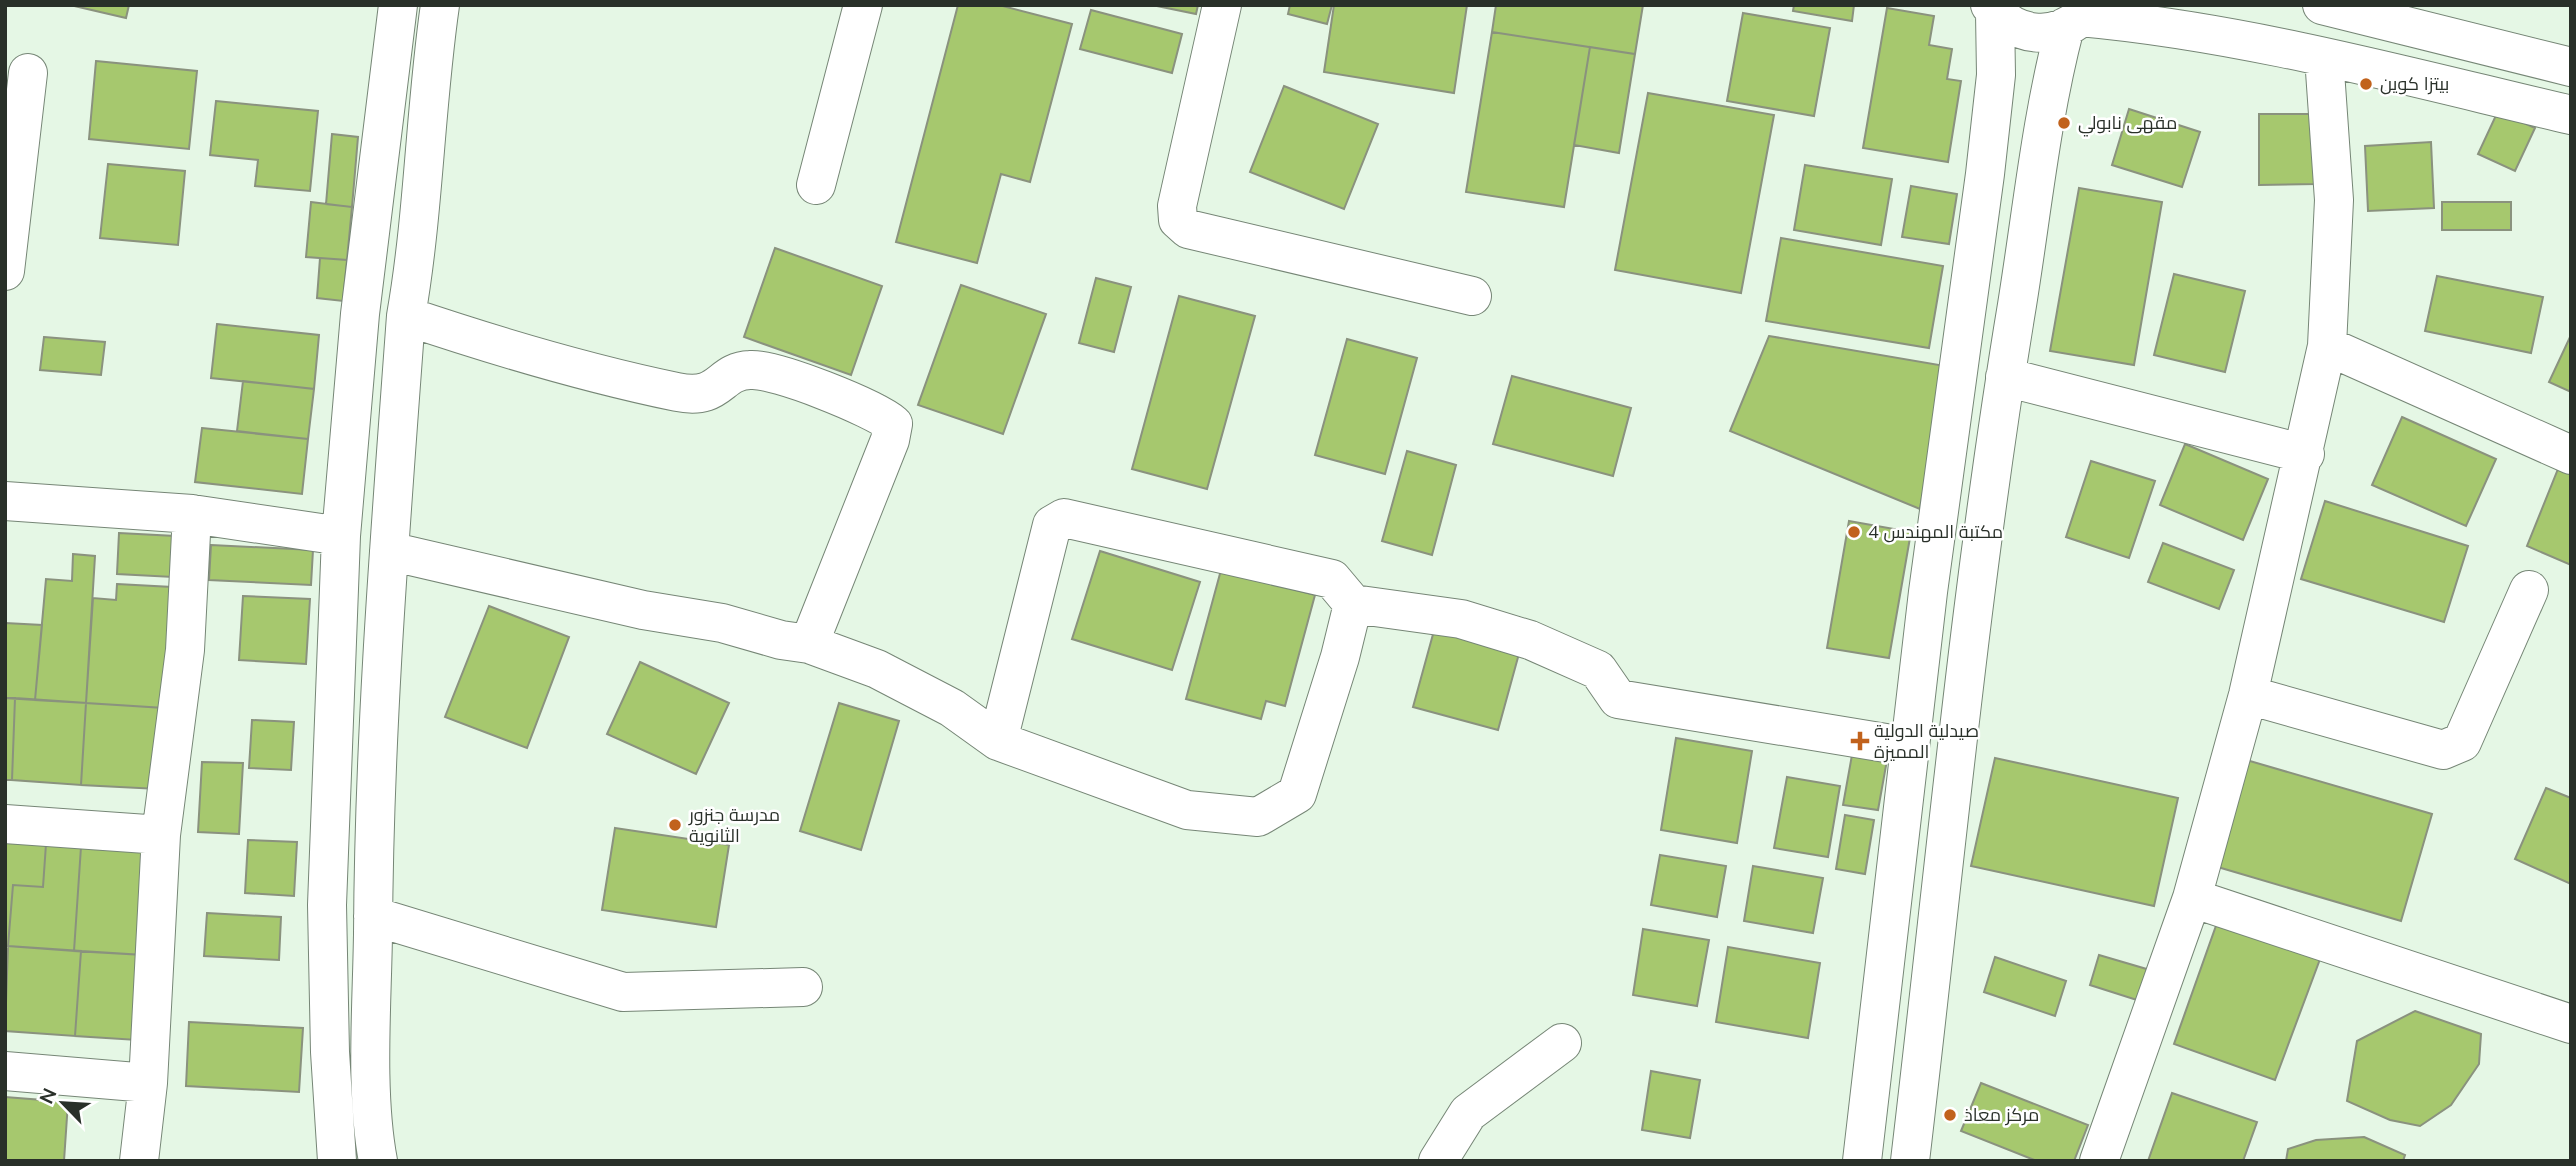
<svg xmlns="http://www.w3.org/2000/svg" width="2576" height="1166" font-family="Mulish,Cairo,sans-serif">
<rect width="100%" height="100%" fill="#e5f7e5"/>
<!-- building -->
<path fill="#a6c86e" stroke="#8a927e" stroke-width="2" d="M 70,5 L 129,5 L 126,18 Z
M 958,5 L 999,5 L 1072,24 L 1030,182 L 1001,174 L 977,263 L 896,242 Z
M 1152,5 L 1198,5 L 1196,14 Z
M 1290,5 L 1332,5 L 1327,24 L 1288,14 Z
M 1334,5 L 1467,5 L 1454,93 L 1324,72 Z
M 1496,5 L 1643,5 L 1635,54 L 1492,32 Z
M 1794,5 L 1854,5 L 1852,21 L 1793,11 Z
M 1887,8 L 1934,16 L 1929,45 L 1952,49 L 1947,79 L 1961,81 L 1948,162 L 1863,148 Z
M 1091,10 L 1182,34 L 1172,73 L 1080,49 Z
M 1743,13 L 1830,28 L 1814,116 L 1727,101 Z
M 1492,32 L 1590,47 L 1564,207 L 1466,192 Z
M 1590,47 L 1635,54 L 1619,153 L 1574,145 Z
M 96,61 L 197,71 L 189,149 L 89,139 Z
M 1284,86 L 1378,124 L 1344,209 L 1250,172 Z
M 1648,93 L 1774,115 L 1741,293 L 1615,270 Z
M 216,101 L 318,111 L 310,191 L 255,186 L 258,160 L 210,155 Z
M 2129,109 L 2200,132 L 2182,187 L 2112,165 Z
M 2498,111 L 2535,128 L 2515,171 L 2478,154 Z
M 2259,114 L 2316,114 L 2316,184 L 2259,185 Z
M 332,134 L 358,137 L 352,207 L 326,204 Z
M 2431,142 L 2434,208 L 2368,211 L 2365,146 Z
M 108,164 L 185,171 L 178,245 L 100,238 Z
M 1805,165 L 1892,179 L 1881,245 L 1794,230 Z
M 1911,186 L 1957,194 L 1949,244 L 1902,237 Z
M 2079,188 L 2162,202 L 2134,365 L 2050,351 Z
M 311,202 L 352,207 L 347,260 L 306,257 Z
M 2442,202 L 2511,202 L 2511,230 L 2442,230 Z
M 1781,238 L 1943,266 L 1929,348 L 1766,321 Z
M 775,248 L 882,286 L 851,375 L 744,337 Z
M 320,258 L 347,260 L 343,301 L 317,298 Z
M 2174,274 L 2245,291 L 2225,372 L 2154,355 Z
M 2437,276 L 2543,297 L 2531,353 L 2425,331 Z
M 1096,278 L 1131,287 L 1114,352 L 1079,343 Z
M 961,285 L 1046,314 L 1003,434 L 918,405 Z
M 1179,296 L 1255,316 L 1207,489 L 1132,469 Z
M 217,324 L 319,335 L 314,389 L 211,378 Z
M 2571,335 L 2571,392 L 2549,382 Z
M 1769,336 L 1945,366 L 1920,509 L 1730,431 Z
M 44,337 L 105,342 L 101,375 L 40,370 Z
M 1347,339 L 1417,358 L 1385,474 L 1315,455 Z
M 1512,376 L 1631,408 L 1613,476 L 1493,444 Z
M 243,381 L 314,389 L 308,439 L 237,431 Z
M 2402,417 L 2496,459 L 2466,526 L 2372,485 Z
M 202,428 L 308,439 L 302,494 L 195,482 Z
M 2185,444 L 2268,479 L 2243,540 L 2160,505 Z
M 1407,451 L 1456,465 L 1432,555 L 1382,541 Z
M 2091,461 L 2155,481 L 2129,558 L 2066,537 Z
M 2558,469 L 2571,474 L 2571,565 L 2527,546 Z
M 2325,501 L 2468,546 L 2444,622 L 2301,579 Z
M 1849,521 L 1911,532 L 1889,658 L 1827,648 Z
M 119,533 L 175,536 L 173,577 L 117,574 Z
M 2163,543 L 2234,570 L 2219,609 L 2148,582 Z
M 211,545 L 313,550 L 311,585 L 209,580 Z
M 1100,551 L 1200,582 L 1172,670 L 1072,639 Z
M 73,554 L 95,556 L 86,703 L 35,700 L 46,579 L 72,581 Z
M 1221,570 L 1315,595 L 1285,706 L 1266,701 L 1261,719 L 1186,699 Z
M 117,584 L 172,587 L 164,708 L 86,703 L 93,598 L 116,600 Z
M 243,596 L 310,599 L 306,664 L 239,660 Z
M 489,606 L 569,637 L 527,748 L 445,717 Z
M 5,623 L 42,625 L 35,700 L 5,698 Z
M 1435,627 L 1520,650 L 1498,730 L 1413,707 Z
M 640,662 L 729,703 L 696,774 L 607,734 Z
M 5,698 L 15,698 L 12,780 L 5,780 Z
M 15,698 L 86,703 L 81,785 L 12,780 Z
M 86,703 L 164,708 L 158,789 L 81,785 Z
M 839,703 L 899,721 L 861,850 L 800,831 Z
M 252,720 L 294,722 L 291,770 L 249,768 Z
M 1676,738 L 1752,751 L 1737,843 L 1661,830 Z
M 1852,755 L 1887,760 L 1878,810 L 1843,805 Z
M 1995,758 L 2178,798 L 2154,906 L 1971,866 Z
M 2243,759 L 2432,814 L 2401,921 L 2211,865 Z
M 202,762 L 243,763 L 239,834 L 198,832 Z
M 1787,777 L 1840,786 L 1828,857 L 1774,848 Z
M 2546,788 L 2571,798 L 2571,884 L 2515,859 Z
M 1845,815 L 1874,820 L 1865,874 L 1836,869 Z
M 615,828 L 729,845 L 716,927 L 602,910 Z
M 248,840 L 297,842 L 294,896 L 245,893 Z
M 5,841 L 46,844 L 43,887 L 13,885 L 8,946 L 5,946 Z
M 46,844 L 81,847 L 74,951 L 8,946 L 13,885 L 43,887 Z
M 81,847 L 150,851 L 143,955 L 74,951 Z
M 1660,855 L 1726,866 L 1717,917 L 1651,905 Z
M 1753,866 L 1823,878 L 1813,933 L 1744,921 Z
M 207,913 L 281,917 L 279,960 L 204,956 Z
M 2217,923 L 2326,943 L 2275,1080 L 2174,1044 Z
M 1643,929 L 1709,940 L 1697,1006 L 1633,995 Z
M 8,946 L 81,951 L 75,1036 L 5,1031 Z
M 1728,947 L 1820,963 L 1808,1038 L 1716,1022 Z
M 81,951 L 143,955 L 137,1040 L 75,1036 Z
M 2099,955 L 2150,970 L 2140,1001 L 2090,985 Z
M 1995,957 L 2066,981 L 2055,1016 L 1984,992 Z
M 2415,1011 L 2481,1034 L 2479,1064 L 2451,1105 L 2420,1126 L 2390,1120 L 2347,1101 L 2357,1041 Z
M 189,1022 L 303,1028 L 299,1092 L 186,1086 Z
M 1651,1071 L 1700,1080 L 1690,1138 L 1642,1130 Z
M 1981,1083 L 2088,1125 L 2074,1161 L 2037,1161 L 1961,1131 Z
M 2172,1093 L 2257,1122 L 2243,1161 L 2148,1161 Z
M 5,1097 L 68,1102 L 64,1161 L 5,1161 Z
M 2364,1137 L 2405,1155 L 2403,1161 L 2286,1161 L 2288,1149 L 2316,1140 Z"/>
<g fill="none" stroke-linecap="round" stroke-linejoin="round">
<!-- minor casing -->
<g stroke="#768676" stroke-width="40">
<path id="minor" d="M 1222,5 L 1177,206 L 1178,220 L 1188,229 L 1472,296
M 1990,5 C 2013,37 2053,42 2082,16
M 2322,5 L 2571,67
M 2080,17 C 2246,32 2409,77 2571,115
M 816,185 L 863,5
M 5,271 L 28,73
M 406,316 C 495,346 585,373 677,392 C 722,401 718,371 750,370 C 775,368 874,408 893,424 L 890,440 L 809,644
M 2327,346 L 2571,455
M 2005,377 L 2305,454
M 5,501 L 192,514 L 341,536
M 389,551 L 643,610 L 722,623 L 781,640 L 809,644 L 877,669 L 952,708 L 998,741 L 1187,810 L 1258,817 L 1297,794 L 1340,657 L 1353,604
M 2248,695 L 2443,750 L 2462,742 L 2529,590
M 998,741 L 1052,525 L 1064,518 L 1332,579 L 1353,604 L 1461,619 L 1530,640 L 1598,670 L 1618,699 L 1910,747
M 5,824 L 161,835
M 2192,898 L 2571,1024
M 373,916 L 623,992 L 803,987
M 5,1071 L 148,1083
M 139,1161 L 148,1083 L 161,835 L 185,650 L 192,514
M 337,1161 L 330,1052 L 327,905 L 341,536 L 360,314 L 398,5
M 378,1161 C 365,1092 372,1005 373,934 C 374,727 391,522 406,316 C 424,213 425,108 440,5
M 1438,1161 L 1468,1113 L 1562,1043
M 1862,1161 L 1928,592 L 1985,174 L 1996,75 L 1995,13
M 1910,1161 C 1944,875 1970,588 2017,305 C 2032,212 2041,118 2065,27
M 2099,1161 L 2192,898 L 2248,695 L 2327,346 L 2334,200 L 2324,57"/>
</g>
<!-- minor -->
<use href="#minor" stroke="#fff" stroke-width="38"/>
</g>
<!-- markers -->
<g fill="#c1621c" stroke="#fff" stroke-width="2.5">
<circle cx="2366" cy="84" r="7"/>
<circle cx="2064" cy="123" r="7"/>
<circle cx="1854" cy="532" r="7"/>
<path d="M1856.5 730.5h7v7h7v7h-7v7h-7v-7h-7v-7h7z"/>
<circle cx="675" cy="825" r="7"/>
<circle cx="1950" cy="1115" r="7"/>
</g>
<g text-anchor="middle" stroke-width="5" stroke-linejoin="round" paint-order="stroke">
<!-- poi labels -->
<g font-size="18" fill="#293029" stroke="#fff" text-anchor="start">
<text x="2380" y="90">بيتزا كوين</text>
<text x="2078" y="129">مقهى نابولي</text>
<text x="1868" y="538">مكتبة المهندس 4</text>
<text x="1874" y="737">صيدلية الدولية<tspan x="1874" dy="21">المميزة</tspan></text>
<text x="689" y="821">مدرسة جنزور<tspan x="689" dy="21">الثانوية</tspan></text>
<text x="1964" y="1121">مركز معاذ</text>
</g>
</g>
<!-- border -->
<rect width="2576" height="1166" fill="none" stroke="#293029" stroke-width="14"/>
<!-- north arrow -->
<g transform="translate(63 1103) rotate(295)" stroke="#ffffff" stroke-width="5" paint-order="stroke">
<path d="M0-5L12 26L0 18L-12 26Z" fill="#293029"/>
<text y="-10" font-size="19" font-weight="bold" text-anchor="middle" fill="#293029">N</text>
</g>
</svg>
